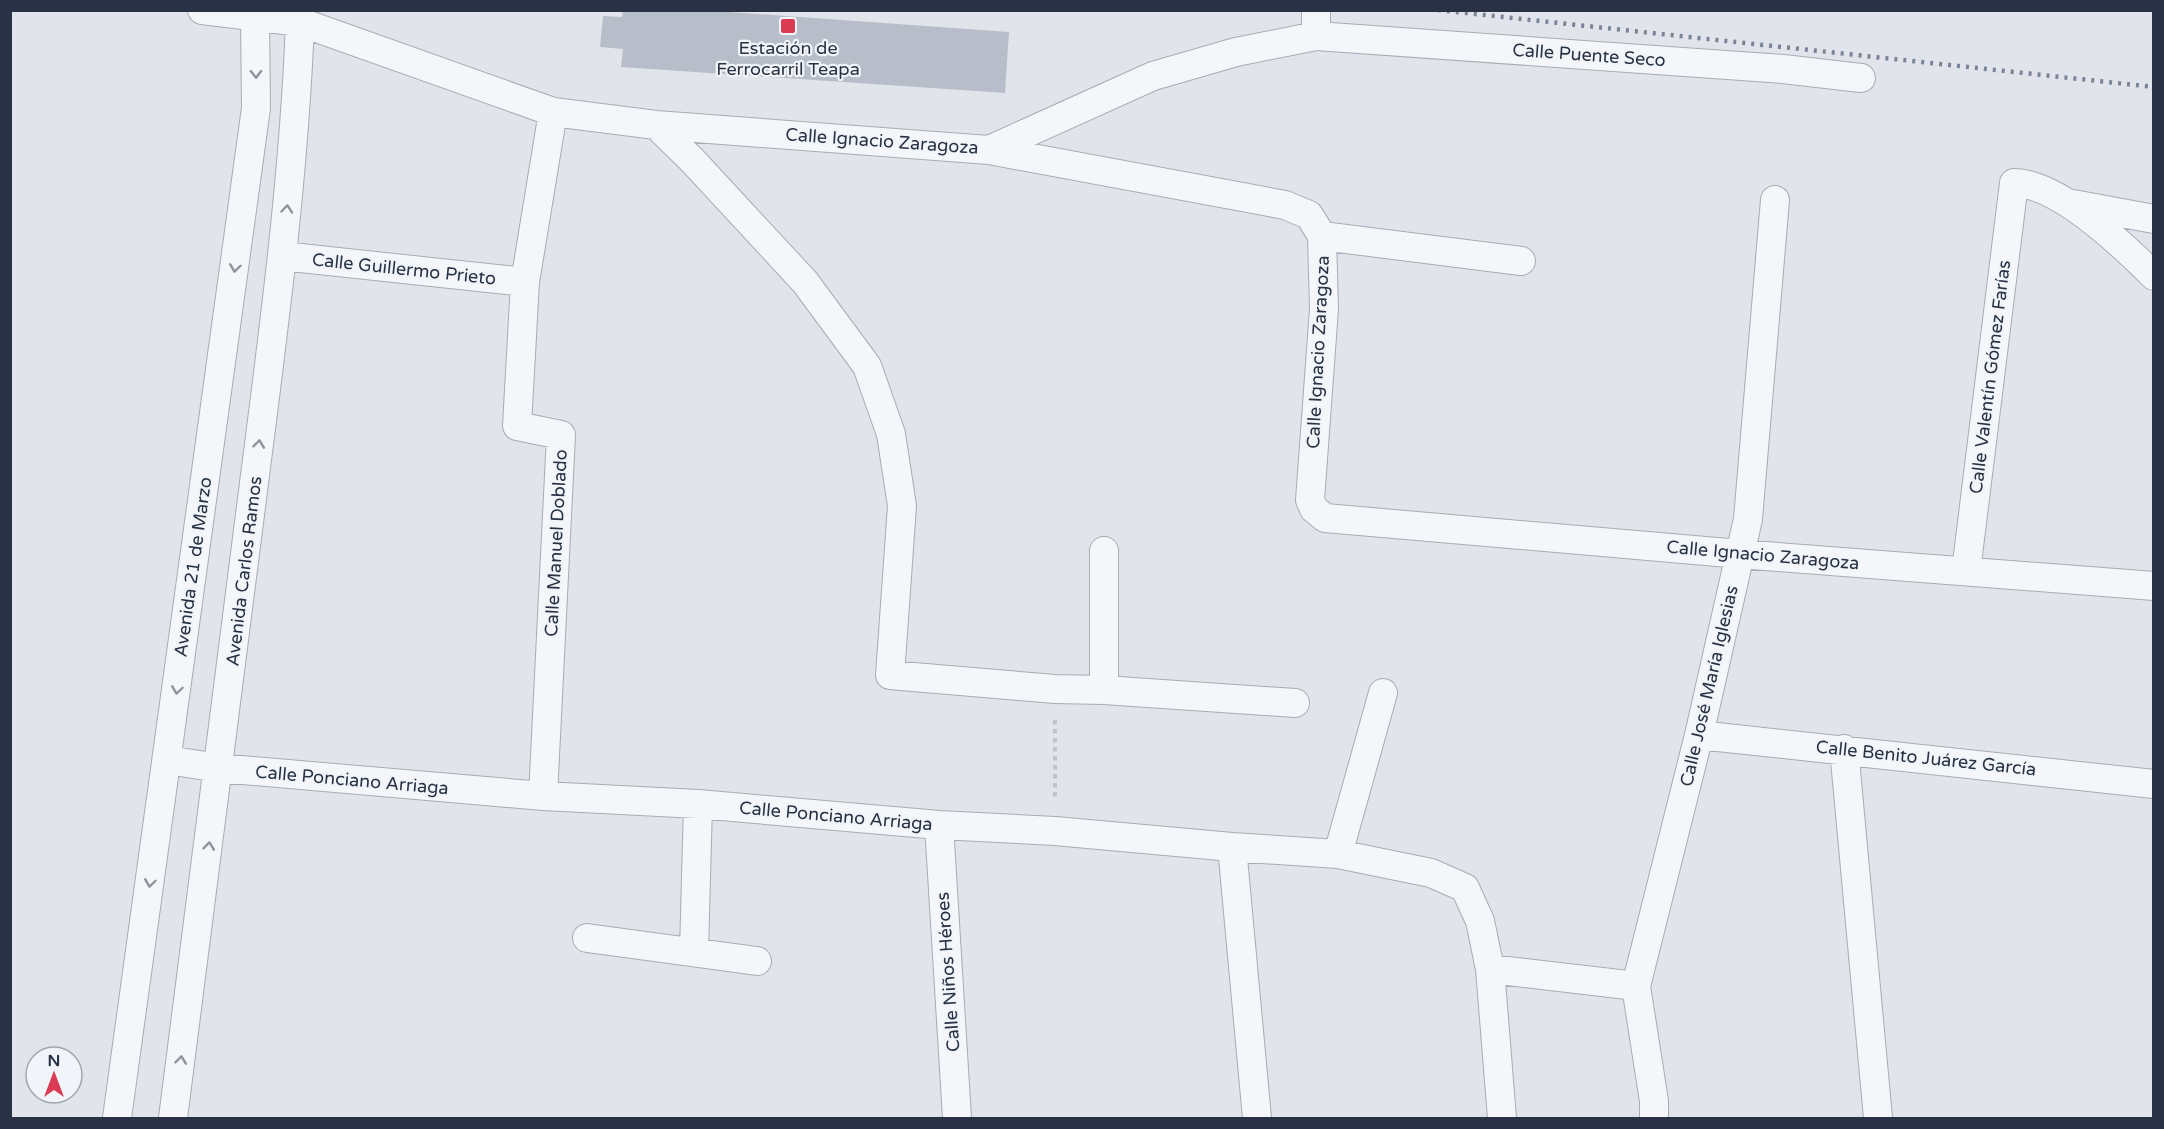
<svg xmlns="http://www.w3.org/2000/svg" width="2164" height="1129" font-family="'Varela Round',sans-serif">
<rect width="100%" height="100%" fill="#e1e5eb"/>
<!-- building -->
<path fill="#b8bec9" d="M 623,10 L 702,10 L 1009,32 L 1005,93 L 621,67 L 623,49 L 600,47 L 603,16 L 622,17 Z"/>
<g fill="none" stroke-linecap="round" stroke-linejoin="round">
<!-- street casing -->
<g stroke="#a6acb6" stroke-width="30">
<path id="street" d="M 202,10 L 300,22 L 553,112 L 656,125 L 989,150 L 1285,205 L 1309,215 L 1322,236 L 1324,309 L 1310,500 L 1314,509 L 1325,518 L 1740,554 L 2154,586
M 1316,10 L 1316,36
M 656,125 L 692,160 L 805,282 L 867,366 L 891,434 L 902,506 L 890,675 L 1055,689 L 1104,690 L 1295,703
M 989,150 L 1153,76 L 1236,52 L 1316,36 L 1783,69 L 1861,78
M 2073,204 L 2154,219
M 1322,236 L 1521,261
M 282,256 L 525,282
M 1104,551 L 1104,690
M 1966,571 L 2014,183 C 2058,183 2123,245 2154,276
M 1699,735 L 2154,784
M 1844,749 L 1878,1118
M 167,760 L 219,768 L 543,796 L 698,804 L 939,825 L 1055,831 L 1232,847 L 1338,854 L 1431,873 L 1465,888 L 1480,921 L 1490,969 L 1502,1118
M 543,796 L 561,435 L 517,426 L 525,282 L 553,112
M 939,825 L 957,1118
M 1232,847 L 1257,1118
M 1338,854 L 1383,693
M 587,938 L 757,961
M 694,951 L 698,804
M 1490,969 L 1636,986 L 1699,735 L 1748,519 L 1775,200
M 1636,986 L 1654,1101 L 1654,1118
M 117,1118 L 256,108 L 255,16
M 173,1118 C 201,909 228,700 253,491 C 273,335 294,179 300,22"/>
</g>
<!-- path -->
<path stroke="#bfc3ca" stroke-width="4" stroke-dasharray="4.5 4.5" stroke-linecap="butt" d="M 1055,720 L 1055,799"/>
<!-- street -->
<use href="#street" stroke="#f4f6f9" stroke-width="28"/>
<!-- rail -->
<path stroke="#798496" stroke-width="4.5" stroke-dasharray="3 6" stroke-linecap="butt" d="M 1438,10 L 2154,87"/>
</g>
<!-- one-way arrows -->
<defs><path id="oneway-chevron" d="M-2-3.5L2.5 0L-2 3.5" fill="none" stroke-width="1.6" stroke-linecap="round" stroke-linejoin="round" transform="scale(1.5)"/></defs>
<g stroke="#8e949e">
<use href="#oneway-chevron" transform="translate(256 74) rotate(89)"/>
<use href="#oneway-chevron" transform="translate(287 209) rotate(-85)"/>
<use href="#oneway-chevron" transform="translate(235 268) rotate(98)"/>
<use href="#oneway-chevron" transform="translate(259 444) rotate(-83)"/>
<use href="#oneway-chevron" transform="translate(177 690) rotate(98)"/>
<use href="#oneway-chevron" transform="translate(209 846) rotate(-83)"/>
<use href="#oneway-chevron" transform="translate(150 883) rotate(98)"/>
<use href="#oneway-chevron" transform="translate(181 1060) rotate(-83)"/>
</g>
<!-- markers -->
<rect fill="#d93c53" stroke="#f1f4f8" stroke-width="2" x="780" y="18" width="16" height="16" rx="3"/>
<g text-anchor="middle" stroke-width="4.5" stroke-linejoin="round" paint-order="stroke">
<!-- poi labels -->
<g font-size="18" fill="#283244" stroke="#f1f4f8">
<text x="788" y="54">Estación de<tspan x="788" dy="21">Ferrocarril Teapa</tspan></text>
</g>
<!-- street labels -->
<g font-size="18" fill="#283244" stroke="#f1f4f8">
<text transform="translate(1589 55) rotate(4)" y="6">Calle Puente Seco</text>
<text transform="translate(882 141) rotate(4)" y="6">Calle Ignacio Zaragoza</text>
<text transform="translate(404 269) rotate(6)" y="6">Calle Guillermo Prieto</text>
<text transform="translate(1318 352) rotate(-87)" y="6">Calle Ignacio Zaragoza</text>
<text transform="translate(1990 377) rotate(-83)" y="6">Calle Valentín Gómez Farías</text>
<text transform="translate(556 543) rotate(-87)" y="6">Calle Manuel Doblado</text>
<text transform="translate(1763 555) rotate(5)" y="6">Calle Ignacio Zaragoza</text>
<text transform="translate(193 567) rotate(-82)" y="6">Avenida 21 de Marzo</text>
<text transform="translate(244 571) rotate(-83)" y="6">Avenida Carlos Ramos</text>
<text transform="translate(1709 686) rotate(-77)" y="6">Calle José María Iglesias</text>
<text transform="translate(1926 758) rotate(6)" y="6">Calle Benito Juárez García</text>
<text transform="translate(352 780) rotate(5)" y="6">Calle Ponciano Arriaga</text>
<text transform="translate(836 816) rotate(5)" y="6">Calle Ponciano Arriaga</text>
<text transform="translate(948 972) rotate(-94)" y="6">Calle Niños Héroes</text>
</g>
</g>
<!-- border -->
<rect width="2164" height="1129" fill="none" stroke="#283244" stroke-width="24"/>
<!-- north arrow -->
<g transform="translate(54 1075)"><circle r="28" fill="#f1f4f8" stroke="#a1a6b0" stroke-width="1.5"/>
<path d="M0-4.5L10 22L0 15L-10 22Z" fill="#d93c53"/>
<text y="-9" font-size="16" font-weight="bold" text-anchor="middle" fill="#283244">N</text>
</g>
</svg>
